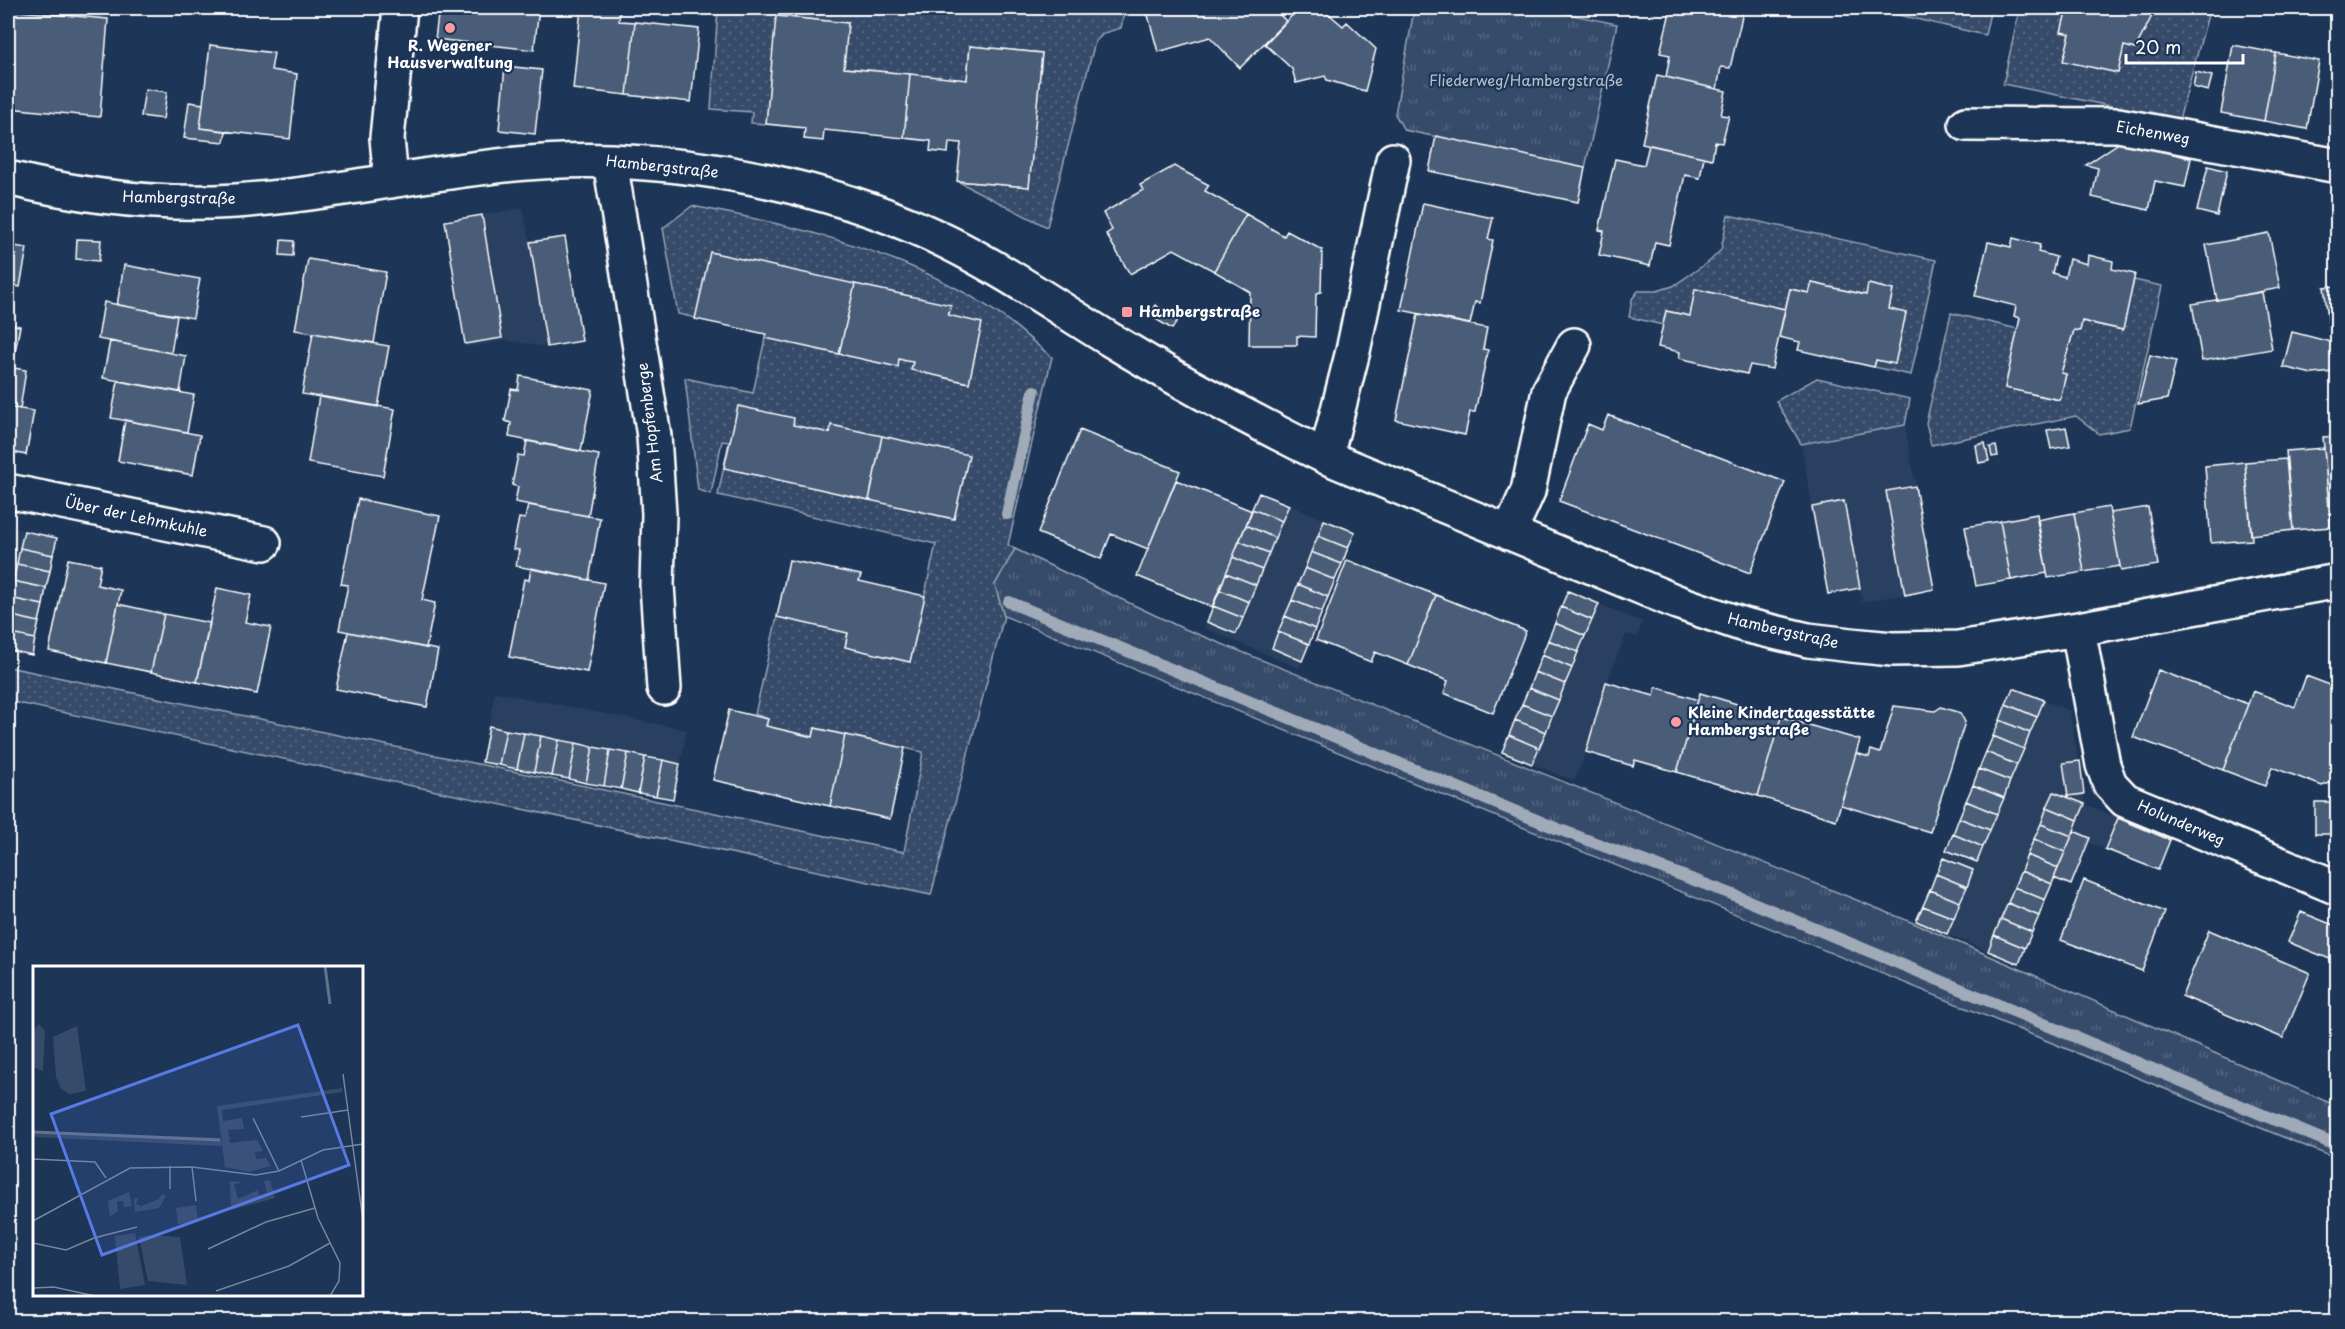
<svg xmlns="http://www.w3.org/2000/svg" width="2345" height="1329" font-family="'Playpen Sans',sans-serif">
<defs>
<pattern id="grass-dots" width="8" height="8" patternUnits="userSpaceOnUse" patternTransform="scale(1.5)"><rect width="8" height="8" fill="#364b69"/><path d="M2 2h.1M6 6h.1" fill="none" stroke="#546680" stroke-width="1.8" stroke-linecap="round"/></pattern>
<pattern id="park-tufts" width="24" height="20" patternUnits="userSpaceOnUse" patternTransform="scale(1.5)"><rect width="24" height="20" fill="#364b69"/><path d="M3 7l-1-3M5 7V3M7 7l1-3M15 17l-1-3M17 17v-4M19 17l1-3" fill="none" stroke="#546680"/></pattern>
</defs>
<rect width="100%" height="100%" fill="#1d3557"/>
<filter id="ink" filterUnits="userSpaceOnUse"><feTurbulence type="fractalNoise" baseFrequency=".0167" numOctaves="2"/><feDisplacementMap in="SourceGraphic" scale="12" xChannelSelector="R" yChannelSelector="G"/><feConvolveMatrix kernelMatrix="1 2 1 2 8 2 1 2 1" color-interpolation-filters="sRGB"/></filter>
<g filter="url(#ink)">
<!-- built -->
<path fill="#2a4161" d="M 523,208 L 530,242 L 565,237 L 582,341 L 547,347 L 506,340 L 466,347 L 445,221 Z
M 1905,425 L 1934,589 L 1862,602 L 1859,588 L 1828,594 L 1801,444 Z
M 1259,493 L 1355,532 L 1299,668 L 1204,628 Z
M 8,527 L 57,538 L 32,655 L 8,650 Z
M 1568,591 L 1642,622 L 1637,637 L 1626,634 L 1607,682 L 1586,752 L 1574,781 L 1502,752 Z
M 2013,688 L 2070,711 L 2085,804 L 2170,840 L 2158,870 L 2088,842 L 2071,885 L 2054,879 L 2019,964 L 1916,921 Z
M 495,692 L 687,730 L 673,799 L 482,762 Z"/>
<!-- grass -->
<path fill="url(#grass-dots)" stroke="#9aa5b4" stroke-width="1.5" d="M 718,8 L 1125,8 L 1121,28 L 1104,33 L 1095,42 L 1047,227 L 957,181 L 1029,187 L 1042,53 L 970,46 L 967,80 L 844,68 L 848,23 L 777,16 L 766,124 L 751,123 L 752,112 L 711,109 Z
M 1869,8 L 1991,8 L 1985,35 Z
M 2020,8 L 2210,8 L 2179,120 L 2003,84 Z
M 692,206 C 799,226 911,253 1002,316 C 1019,328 1035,344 1052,357 L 1008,545 L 1015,549 L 995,585 L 1004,616 L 931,895 L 8,701 L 8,667 L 904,852 L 923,752 L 815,728 L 813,737 L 766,726 L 768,719 L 755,714 L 777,617 L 848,633 L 845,647 L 910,661 L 936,544 L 718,495 L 729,442 L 722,441 L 711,494 L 698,490 L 685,378 L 753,393 L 766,334 L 678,314 L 663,228 Z
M 1728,215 L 1936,260 L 1911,375 L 1874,367 L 1876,360 L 1906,313 L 1889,309 L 1893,290 L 1869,284 L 1866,295 L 1812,283 L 1809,293 L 1790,289 L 1785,309 L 1696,289 L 1690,316 L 1666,311 L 1663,325 L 1629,317 L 1632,299 L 1638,291 L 1657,291 L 1673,286 L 1710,261 L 1721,250 Z
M 2134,280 L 2162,286 L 2130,428 L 2099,434 L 2076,416 L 1931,445 L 1926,423 L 1951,313 L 2018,329 L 2005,388 L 2060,400 L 2066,374 L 2061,373 L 2074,330 L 2080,331 L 2082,321 L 2122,330 Z
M 1817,378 L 1910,399 L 1905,425 L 1801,444 L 1776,401 Z"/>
<!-- park -->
<path fill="url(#park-tufts)" stroke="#9aa5b4" stroke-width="1.5" d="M 1417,8 L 1539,8 L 1617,24 L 1585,168 L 1404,130 L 1395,114 L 1414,10 Z
M 1015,549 L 1180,627 L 1911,922 L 2337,1106 L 2337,1159 L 1004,616 L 995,585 Z"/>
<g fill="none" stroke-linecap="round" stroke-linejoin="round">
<!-- stream -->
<path stroke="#a0aab8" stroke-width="12" d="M 1007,514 L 1034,391
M 1009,602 L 1558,829 L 1734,895 L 2338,1146"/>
</g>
<!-- building -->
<path fill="#4a5d79" stroke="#fff" stroke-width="1.5" d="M 290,8 L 323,8 L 323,11 Z
M 439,8 L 539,8 L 534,50 L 435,39 Z
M 581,8 L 620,8 L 619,21 L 635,22 L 627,95 L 573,89 Z
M 1146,8 L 1273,8 L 1286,21 L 1240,68 L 1210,37 L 1158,52 Z
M 1299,8 L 1322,8 L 1343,26 L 1347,22 L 1376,49 L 1365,91 L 1327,80 L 1325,76 L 1296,83 L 1292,69 L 1265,44 Z
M 1671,8 L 1744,8 L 1730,68 L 1721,67 L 1717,89 L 1666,77 L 1670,55 L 1660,53 Z
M 2067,8 L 2152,8 L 2153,14 L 2135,49 L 2124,46 L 2118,73 L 2063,61 L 2070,34 L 2061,32 Z
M 8,10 L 108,19 L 100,117 L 8,108 Z
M 776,16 L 848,23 L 844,68 L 910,74 L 904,138 L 824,130 L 823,141 L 804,139 L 805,128 L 766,124 Z
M 635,22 L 699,29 L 691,102 L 627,95 Z
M 210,45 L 274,53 L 271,70 L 297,74 L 290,139 L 200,128 Z
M 2233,45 L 2276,53 L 2264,121 L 2221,113 Z
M 970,46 L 1042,53 L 1029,187 L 957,181 L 961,143 L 949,142 L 948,153 L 930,151 L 931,141 L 904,138 L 910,74 L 967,80 Z
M 2276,53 L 2319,61 L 2307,129 L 2264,121 Z
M 505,66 L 542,70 L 535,134 L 499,130 Z
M 2196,72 L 2212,76 L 2208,91 L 2193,87 Z
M 1657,75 L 1726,91 L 1721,115 L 1729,116 L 1722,143 L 1715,142 L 1712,159 L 1642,143 Z
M 145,89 L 167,92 L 163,119 L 141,116 Z
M 2335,98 L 2338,99 L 2338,122 L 2331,121 Z
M 189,102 L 203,104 L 200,128 L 226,131 L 224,142 L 184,138 Z
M 1436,136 L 1585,168 L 1578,202 L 1429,171 Z
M 2120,142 L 2191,158 L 2185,187 L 2155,181 L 2149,210 L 2092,197 L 2098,168 L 2086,165 Z
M 1649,145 L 1704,157 L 1700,178 L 1685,175 L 1669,245 L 1655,242 L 1650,266 L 1599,255 L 1604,231 L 1599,230 L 1615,159 L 1644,165 Z
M 1174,166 L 1209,185 L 1205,191 L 1246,214 L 1214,271 L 1174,249 L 1130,274 L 1106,234 L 1112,230 L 1103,213 L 1143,190 L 1140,185 Z
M 2208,166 L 2227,171 L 2217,216 L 2197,211 Z
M 1423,203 L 1493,218 L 1488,239 L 1493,240 L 1480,303 L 1475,302 L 1470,324 L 1401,310 Z
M 1246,214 L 1284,236 L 1287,231 L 1322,250 L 1321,292 L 1316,293 L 1315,337 L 1297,336 L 1297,345 L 1249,345 L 1250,292 L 1214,271 Z
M 482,215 L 502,338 L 465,344 L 445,221 Z
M 2269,233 L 2280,288 L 2217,300 L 2206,245 Z
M 565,237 L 582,341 L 547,347 L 530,242 Z
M 2013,238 L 2040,245 L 2038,252 L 2056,257 L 2052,273 L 2065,277 L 2069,259 L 2087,264 L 2088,255 L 2113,261 L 2112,269 L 2135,274 L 2123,330 L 2082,321 L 2080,331 L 2074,330 L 2061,373 L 2066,374 L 2060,400 L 2005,388 L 2020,318 L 2014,316 L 2016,306 L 1975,296 L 1988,242 L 2011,247 Z
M 77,239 L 101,240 L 99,261 L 76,259 Z
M 281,240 L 294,241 L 293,256 L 280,255 Z
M 8,245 L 27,248 L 20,287 L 8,285 Z
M 710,252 L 855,284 L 839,354 L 765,338 L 766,334 L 695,319 Z
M 308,259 L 386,272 L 374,343 L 295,330 Z
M 124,265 L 200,279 L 193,318 L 117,305 Z
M 1812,283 L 1866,295 L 1868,284 L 1893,290 L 1889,309 L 1906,313 L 1895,364 L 1876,360 L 1874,367 L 1798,350 L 1800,342 L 1779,337 L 1790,289 L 1809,293 Z
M 855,284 L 951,305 L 948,315 L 982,323 L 969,383 L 911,370 L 913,362 L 906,361 L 899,359 L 898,367 L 839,354 Z
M 2338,286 L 2338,341 L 2331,342 L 2324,287 Z
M 1695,289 L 1785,309 L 1772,369 L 1750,365 L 1747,374 L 1679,358 L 1680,352 L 1658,347 L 1666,311 L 1690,316 Z
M 2262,292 L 2272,349 L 2202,361 L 2192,304 Z
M 104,302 L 177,316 L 171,353 L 98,339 Z
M 1155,305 L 1178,320 L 1172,329 L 1149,315 Z
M 1418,314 L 1487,328 L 1483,349 L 1488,350 L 1475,412 L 1470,412 L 1465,435 L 1396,420 Z
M 8,324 L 20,326 L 12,368 L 8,367 Z
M 2292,332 L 2331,342 L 2334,372 L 2312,374 L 2283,367 Z
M 313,333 L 389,346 L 378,407 L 302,394 Z
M 110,341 L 186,356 L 180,392 L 103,378 Z
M 2150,355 L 2176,361 L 2167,399 L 2138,404 Z
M 8,367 L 26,370 L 20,409 L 8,407 Z
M 520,376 L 593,390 L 581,451 L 509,437 L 511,423 L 505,421 L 511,389 L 518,390 Z
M 118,381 L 194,395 L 187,432 L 111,418 Z
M 319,396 L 395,409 L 383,476 L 308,463 Z
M 738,406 L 794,418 L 793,425 L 830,433 L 831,425 L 882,436 L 869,500 L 724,468 Z
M 8,407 L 34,411 L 26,455 L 8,451 Z
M 1608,415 L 1785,482 L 1750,573 L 1559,501 L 1588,424 L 1602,430 Z
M 125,420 L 200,435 L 193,475 L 118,461 Z
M 2066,427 L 2070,446 L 2051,449 L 2047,430 Z
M 1080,430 L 1180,471 L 1148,549 L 1111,534 L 1101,559 L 1038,533 Z
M 882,436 L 969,455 L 954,519 L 869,500 Z
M 2338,436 L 2338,519 L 2330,520 L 2323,437 Z
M 527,441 L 599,455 L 588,516 L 515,502 L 518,487 L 512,485 L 518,455 L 524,456 Z
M 1985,443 L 1989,461 L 1979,463 L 1976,445 Z
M 1996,446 L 1998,456 L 1992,457 L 1990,447 Z
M 2324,448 L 2331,527 L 2293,530 L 2286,451 Z
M 2286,459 L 2293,530 L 2251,535 L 2245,462 Z
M 2245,462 L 2252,540 L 2211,543 L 2205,466 Z
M 1176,480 L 1252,511 L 1212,607 L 1137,576 Z
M 1915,486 L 1934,589 L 1905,595 L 1886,491 Z
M 1259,493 L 1289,505 L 1282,521 L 1252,509 Z
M 358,499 L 440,516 L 422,600 L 435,603 L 426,648 L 339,630 L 348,585 L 341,584 Z
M 1844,501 L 1860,588 L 1828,594 L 1812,507 Z
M 528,505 L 600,518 L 589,580 L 516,566 L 519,550 L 513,549 L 519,518 L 525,519 Z
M 2109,507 L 2120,566 L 2084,572 L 2074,513 Z
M 2148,507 L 2158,565 L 2121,571 L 2110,513 Z
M 1252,509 L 1282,521 L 1275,538 L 1246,525 Z
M 2074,513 L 2084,572 L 2048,578 L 2037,520 Z
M 2037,514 L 2047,573 L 2011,580 L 2000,521 Z
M 1324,520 L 1355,532 L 1348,548 L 1318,536 Z
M 2000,521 L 2011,580 L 1976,586 L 1965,527 Z
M 1246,525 L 1275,538 L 1269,553 L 1239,541 Z
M 24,531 L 57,538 L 53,555 L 20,548 Z
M 1318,536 L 1348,548 L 1342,564 L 1311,552 Z
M 1239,541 L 1269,553 L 1262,570 L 1233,557 Z
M 20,548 L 53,555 L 50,571 L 17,564 Z
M 1311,552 L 1342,564 L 1335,580 L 1305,568 Z
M 1233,557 L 1262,570 L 1256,585 L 1226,573 Z
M 68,559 L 101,565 L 97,585 L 121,590 L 106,663 L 49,651 Z
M 789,560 L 861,575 L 859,581 L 925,596 L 910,662 L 845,647 L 848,633 L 777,617 Z
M 1347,560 L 1436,595 L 1408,665 L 1375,652 L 1371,662 L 1316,640 Z
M 17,564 L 50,571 L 46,588 L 13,581 Z
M 531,568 L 604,583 L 587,672 L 509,657 L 524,579 L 529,580 Z
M 1305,568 L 1335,580 L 1328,597 L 1298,584 Z
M 1226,573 L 1256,585 L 1249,602 L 1220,590 Z
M 13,581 L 46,588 L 43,605 L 10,598 Z
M 1298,584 L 1328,597 L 1322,612 L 1292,600 Z
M 217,588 L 251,595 L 245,622 L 271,627 L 257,694 L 197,682 Z
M 1220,590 L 1249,602 L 1243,618 L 1213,606 Z
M 1568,591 L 1599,604 L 1592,620 L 1561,607 Z
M 1436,595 L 1526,631 L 1493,713 L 1444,693 L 1448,681 L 1408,665 Z
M 10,598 L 43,605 L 39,622 L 8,615 Z
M 1292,600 L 1322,612 L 1315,629 L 1285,616 Z
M 118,604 L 164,614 L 151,672 L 106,663 Z
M 1213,606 L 1243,618 L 1236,634 L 1207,622 Z
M 1561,607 L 1592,620 L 1585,636 L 1555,623 Z
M 164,614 L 210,623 L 197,682 L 151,672 Z
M 8,615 L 39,622 L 35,639 L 8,633 Z
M 1285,616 L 1315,629 L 1309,644 L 1278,632 Z
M 1555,623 L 1585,636 L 1578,652 L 1548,640 Z
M 348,632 L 438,650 L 427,707 L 336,689 Z
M 1278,632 L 1309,644 L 1302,661 L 1272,648 Z
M 8,633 L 35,639 L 32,655 L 8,650 Z
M 1548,640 L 1578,652 L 1572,668 L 1542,655 Z
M 1542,655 L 1572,668 L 1565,684 L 1535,672 Z
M 2158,670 L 2248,704 L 2223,770 L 2133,737 Z
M 1535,672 L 1565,684 L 1559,700 L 1529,688 Z
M 2306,676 L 2338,688 L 2338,780 L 2322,786 L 2272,767 L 2265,786 L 2223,770 L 2253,691 L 2295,707 Z
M 1606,682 L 1654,696 L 1656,687 L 1698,700 L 1677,772 L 1635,760 L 1633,766 L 1586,752 Z
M 1529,688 L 1559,700 L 1552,716 L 1522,704 Z
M 2013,688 L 2044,700 L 2037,717 L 2006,704 Z
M 1700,693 L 1781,717 L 1758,796 L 1677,772 Z
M 1522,704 L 1552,716 L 1546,732 L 1515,720 Z
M 2006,704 L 2037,717 L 2030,733 L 2000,720 Z
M 1894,706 L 1935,711 L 1941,707 L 1960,713 L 1965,722 L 1930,832 L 1841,805 L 1856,753 L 1869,757 L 1871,750 L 1880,753 Z
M 729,710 L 768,719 L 766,726 L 813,737 L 815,728 L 845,735 L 830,806 L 713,780 Z
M 1781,717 L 1860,740 L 1836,820 L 1758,796 Z
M 1515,720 L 1546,732 L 1539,748 L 1509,735 Z
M 2000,720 L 2030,733 L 2024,749 L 1993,736 Z
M 489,726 L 506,730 L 499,765 L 482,762 Z
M 506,730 L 524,733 L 517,769 L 499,765 Z
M 524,733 L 541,736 L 534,772 L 517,769 Z
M 845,735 L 905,748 L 890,819 L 830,806 Z
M 1509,735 L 1539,748 L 1532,764 L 1502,752 Z
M 541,736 L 559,740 L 552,776 L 534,772 Z
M 1993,736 L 2024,749 L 2017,765 L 1986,752 Z
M 559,740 L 576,743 L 569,779 L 552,776 Z
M 576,743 L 593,747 L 586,783 L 569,779 Z
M 593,747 L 610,750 L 604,786 L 586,783 Z
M 610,750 L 628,753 L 621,789 L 604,786 Z
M 1986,752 L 2017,765 L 2010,781 L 1979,769 Z
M 628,753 L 645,757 L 638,793 L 621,789 Z
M 645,757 L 663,760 L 656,796 L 638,793 Z
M 663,760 L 680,764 L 673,799 L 656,796 Z
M 2080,761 L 2084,794 L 2068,796 L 2063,763 Z
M 1979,769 L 2010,781 L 2004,798 L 1973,785 Z
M 1973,785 L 2004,798 L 1997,814 L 1966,801 Z
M 2054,792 L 2085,804 L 2078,820 L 2047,807 Z
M 1966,801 L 1997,814 L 1990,830 L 1959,818 Z
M 2315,802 L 2338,802 L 2338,834 L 2315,834 Z
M 2047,807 L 2078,820 L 2072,836 L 2041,824 Z
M 1959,818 L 1990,830 L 1983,847 L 1953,834 Z
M 2118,818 L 2170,840 L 2158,870 L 2105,849 Z
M 2041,824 L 2072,836 L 2065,852 L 2034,839 Z
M 2074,831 L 2090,838 L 2071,885 L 2054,878 Z
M 1953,834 L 1983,847 L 1977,862 L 1946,850 Z
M 2034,839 L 2065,852 L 2058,868 L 2027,855 Z
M 2027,855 L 2058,868 L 2052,884 L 2021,871 Z
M 1943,858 L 1973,870 L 1967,887 L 1936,874 Z
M 2021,871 L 2052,884 L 2045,900 L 2014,887 Z
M 1936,874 L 1967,887 L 1960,902 L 1930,890 Z
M 2084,880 L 2165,912 L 2142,971 L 2061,940 Z
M 2014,887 L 2045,900 L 2039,916 L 2008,903 Z
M 1930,890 L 1960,902 L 1954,918 L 1923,906 Z
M 2008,903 L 2039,916 L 2032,932 L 2001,919 Z
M 1923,906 L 1954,918 L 1947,934 L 1916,921 Z
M 2301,912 L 2338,927 L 2337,962 L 2288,942 Z
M 2001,919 L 2032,932 L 2025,948 L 1994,935 Z
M 2209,930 L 2310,973 L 2283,1038 L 2182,996 Z
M 1994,935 L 2025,948 L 2019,964 L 1988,951 Z"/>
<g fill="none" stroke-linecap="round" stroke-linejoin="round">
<!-- minor casing -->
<g stroke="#fff" stroke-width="38">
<path id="minor" d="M 1966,124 L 2118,125 L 2338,166
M 610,161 L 654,436 L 659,514 L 657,585 L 664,688
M 8,178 C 81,196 161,206 236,201 C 361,192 486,156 611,161 C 723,165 849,193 949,243 C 1005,271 1057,307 1111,340 C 1180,382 1253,421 1326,457 L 1677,602 L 1744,625 L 1808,640 L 1851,645 L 1892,649 L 1958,648 L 2078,629 L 2338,581
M 391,181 L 387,138 L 400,8
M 1326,457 L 1353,351 L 1393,160
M 8,491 L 264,543
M 1509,533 L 1528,491 L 1549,391 L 1574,345
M 2078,629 L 2103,765 L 2110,784 L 2125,800 L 2338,888"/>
</g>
<!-- minor -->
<use href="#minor" stroke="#1d3557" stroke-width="33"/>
</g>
</g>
<!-- markers -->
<g fill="#ff9aa2" stroke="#1d3557" stroke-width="2">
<circle cx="450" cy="28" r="6"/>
<rect x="1121" y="306" width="12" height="12" rx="3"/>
<circle cx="1676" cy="722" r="6"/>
</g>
<g text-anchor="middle" stroke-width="4.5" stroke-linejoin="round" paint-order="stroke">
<!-- poi labels -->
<g font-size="15" font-weight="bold" fill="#fff" stroke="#1d3557" text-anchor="start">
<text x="450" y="51" text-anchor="middle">R. Wegener<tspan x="450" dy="17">Hausverwaltung</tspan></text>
<text x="1139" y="317">Hambergstraße</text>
<text x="1688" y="718">Kleine Kindertagesstätte<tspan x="1688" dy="17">Hambergstraße</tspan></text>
</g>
<!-- park labels -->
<g font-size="15" fill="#b9c0ca" stroke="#1d3557">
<text x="1526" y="86">Fliederweg/Hambergstraße</text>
</g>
<!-- street labels -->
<g font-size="15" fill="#fff" stroke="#1d3557">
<text transform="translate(2153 133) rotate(10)" y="5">Eichenweg</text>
<text transform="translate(662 167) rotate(6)" y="5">Hambergstraße</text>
<text transform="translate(179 198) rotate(1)" y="5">Hambergstraße</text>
<text transform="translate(650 423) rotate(-97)" y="5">Am Hopfenberge</text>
<text transform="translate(136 517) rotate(12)" y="5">Über der Lehmkuhle</text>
<text transform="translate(1783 631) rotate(13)" y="5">Hambergstraße</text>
<text transform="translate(2181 823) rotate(23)" y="5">Holunderweg</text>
</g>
</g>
<!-- overview -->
<g transform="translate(33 966)">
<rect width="330" height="330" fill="#1d3557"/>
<path d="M 6,58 L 12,65 L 10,105 L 0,101 L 0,64 ZM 44,60 L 53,125 L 37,128 L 28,123 L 23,111 L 20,71 ZM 309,122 L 309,126 L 189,144 L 190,155 L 209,152 L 211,163 L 195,164 L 197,177 L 224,174 L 230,185 L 222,186 L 223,193 L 233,192 L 238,200 L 216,206 L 192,201 L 184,140 ZM 237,214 L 242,232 L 198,244 L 197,215 L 209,216 L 201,219 L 205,233 L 225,224 L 226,229 L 234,227 L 231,215 ZM 96,226 L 99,240 L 91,241 L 90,235 L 84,235 L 85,245 L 77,251 L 75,235 ZM 129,228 L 133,230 L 126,242 L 102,246 L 101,232 L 105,232 L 103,238 L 108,240 L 126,233 ZM 102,267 L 112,319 L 87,323 L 82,270 ZM 120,269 L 147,271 L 154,319 L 115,315 L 106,271 Z" fill="#364b69"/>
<path d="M 0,165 L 187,172 L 189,175 L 188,180 L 0,171 ZM 163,239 L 165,255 L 145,258 L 143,242 Z" fill="#364b69"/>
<path fill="none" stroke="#617289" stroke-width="3" d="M 292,0 L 297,38M 0,166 L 187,174"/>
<path fill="none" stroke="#77869a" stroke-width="1.5" d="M 310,108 L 330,255M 268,151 L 315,144M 220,152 L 246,205M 0,193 L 62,196 L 73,212M 268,194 L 285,252 L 307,297 L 306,315 L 297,330M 137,200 L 137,223M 159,201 L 163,235M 0,255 L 97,202 L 159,201 L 223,209 L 246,205 L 290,184 L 330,178M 0,277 L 33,284 L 61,272 L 104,261M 175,283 L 233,256 L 282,242M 0,322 L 21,321 L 62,330M 183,325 L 256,300 L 297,277"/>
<path fill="#567ae2" fill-opacity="0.15" stroke="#567ae2" stroke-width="3" d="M 265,59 L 316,199 L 69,289 L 18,148 Z"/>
<rect width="330" height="330" fill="none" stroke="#fff" stroke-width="3"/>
</g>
<!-- margin -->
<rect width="2345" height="1329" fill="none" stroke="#1d3557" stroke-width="30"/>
<rect x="15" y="15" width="2315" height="1299" fill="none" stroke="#fff" stroke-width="2" filter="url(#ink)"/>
<!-- scale -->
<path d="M2126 54v9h117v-9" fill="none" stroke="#ffffff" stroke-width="3"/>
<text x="2135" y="54" font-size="18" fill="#ffffff" stroke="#1d3557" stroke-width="4.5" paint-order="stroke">20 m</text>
</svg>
